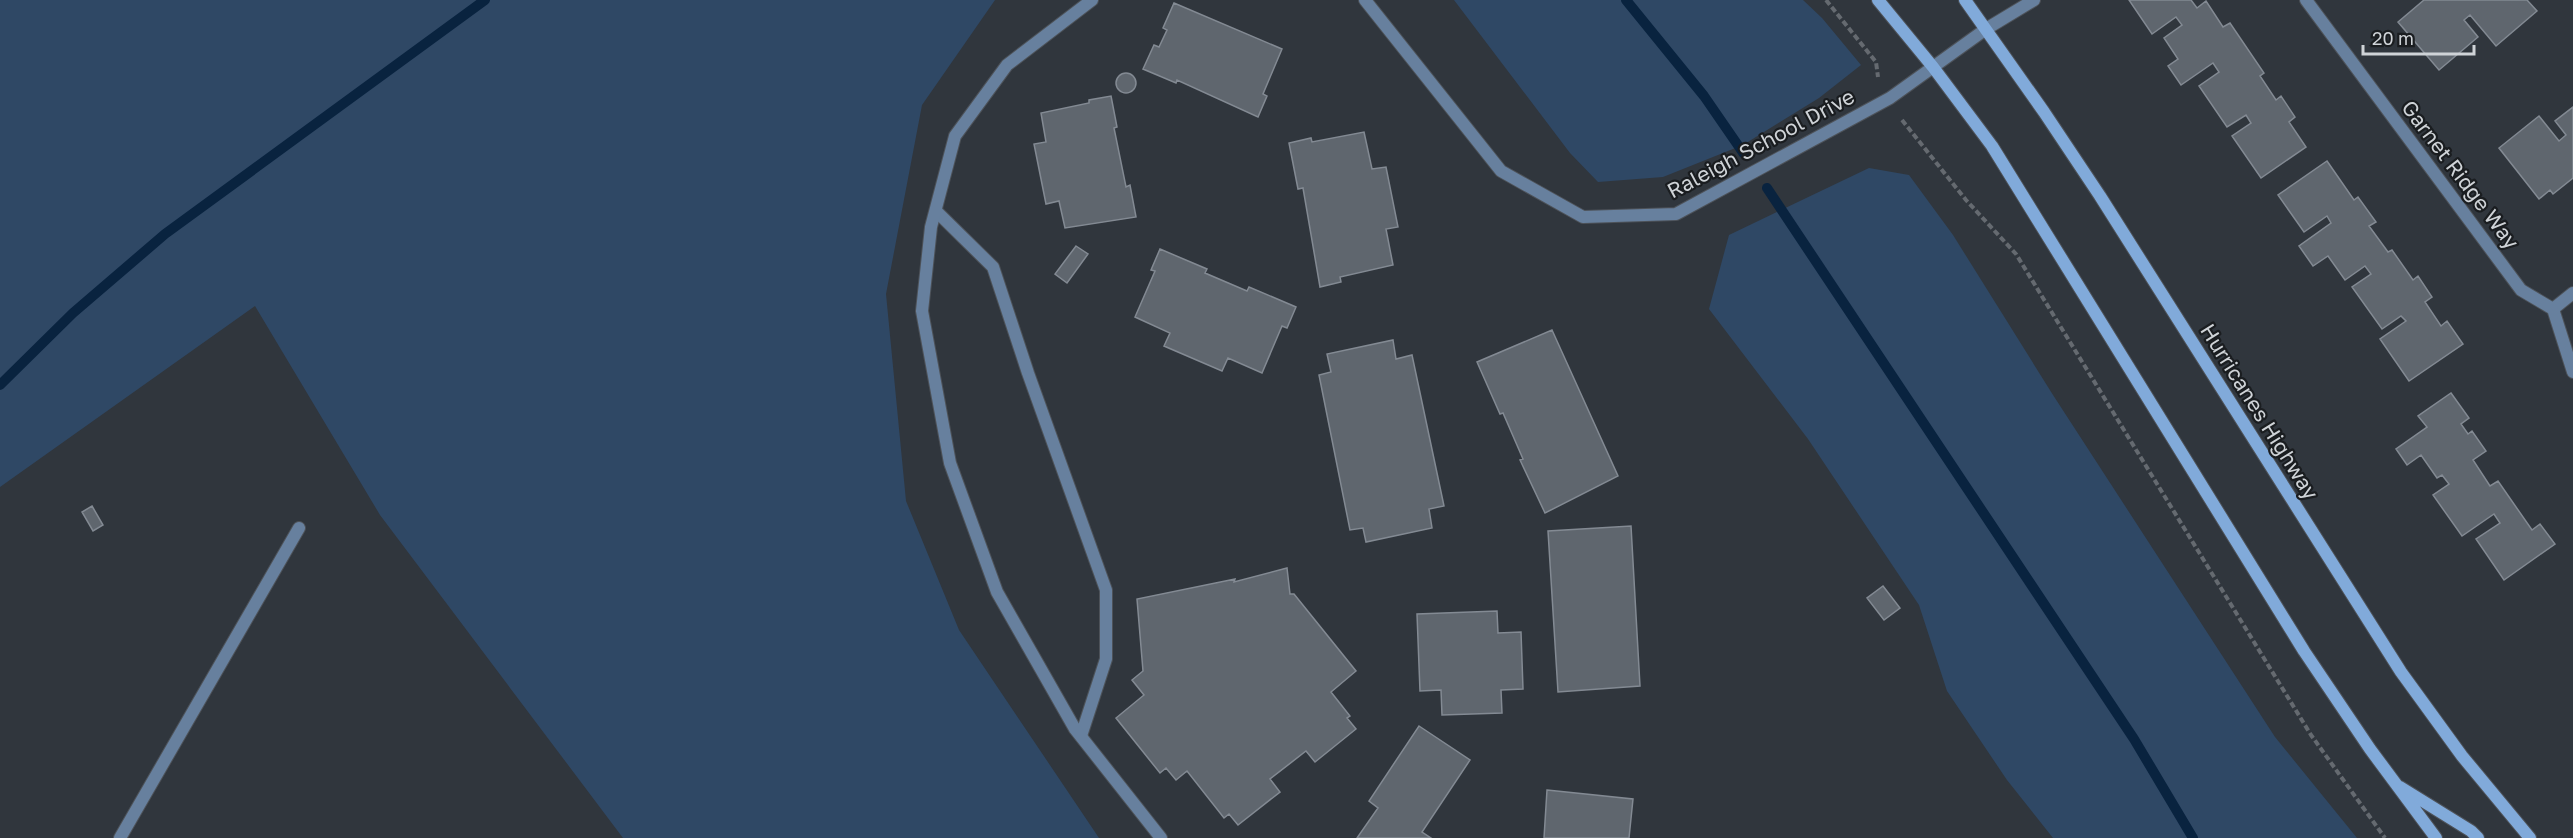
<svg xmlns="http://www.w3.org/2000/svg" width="2573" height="838" font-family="'Golos Text',sans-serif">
<rect width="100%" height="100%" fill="#30363d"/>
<!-- green -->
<path fill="#2f4865" d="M 0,0 L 995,0 L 922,105 L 886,294 L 906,501 L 959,630 L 1099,838 L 623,838 L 380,515 L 255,306 L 0,487 Z
M 1454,0 L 1803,0 L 1822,18 L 1861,65 L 1819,98 L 1743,145 L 1663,177 L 1598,182 L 1570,153 Z
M 1869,168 L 1909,175 L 1953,235 L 2053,395 L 2275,737 L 2357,838 L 2053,838 L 2007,780 L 1947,691 L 1919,605 L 1808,439 L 1709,309 L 1729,235 Z"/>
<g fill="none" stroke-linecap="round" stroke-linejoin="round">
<!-- stream -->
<path stroke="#09233f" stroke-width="10" d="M 1626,0 L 1704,96 L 1744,154
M 1767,188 L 2134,739 L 2193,838
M 0,385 L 73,313 L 165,234 L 485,0"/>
</g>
<!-- building -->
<path fill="#5f666e" stroke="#838a93" stroke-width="1.5" d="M 2129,0 L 2191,0 L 2197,8 L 2206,1 L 2223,27 L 2230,23 L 2264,73 L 2260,76 L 2276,100 L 2281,96 L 2295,117 L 2289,122 L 2306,147 L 2261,178 L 2232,136 L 2251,123 L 2246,115 L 2227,127 L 2199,86 L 2219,72 L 2213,63 L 2181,85 L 2168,66 L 2178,59 L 2164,38 L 2182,25 L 2176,17 L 2152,34 Z
M 2424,0 L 2527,0 L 2537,11 L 2496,46 L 2470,15 L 2464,20 L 2478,37 L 2439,70 L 2398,22 Z
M 1174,3 L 1282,49 L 1263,94 L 1267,96 L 1258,117 L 1177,80 L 1176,83 L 1143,69 L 1154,45 L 1159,47 L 1167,30 L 1163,28 Z
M1116 83a10 10 0 1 1 20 0a10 10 0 1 1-20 0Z
M 1111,96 L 1117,127 L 1114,128 L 1126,187 L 1130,185 L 1136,217 L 1065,228 L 1059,201 L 1046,204 L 1034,144 L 1046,142 L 1041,113 L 1089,103 L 1089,100 Z
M 2573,107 L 2573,178 L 2553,194 L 2550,190 L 2539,199 L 2499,148 L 2539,116 L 2559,141 L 2566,135 L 2555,121 Z
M 1364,132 L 1372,169 L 1386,167 L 1398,227 L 1386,229 L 1393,265 L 1340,277 L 1341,282 L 1320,287 L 1303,188 L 1298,189 L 1289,143 L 1311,138 L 1312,142 Z
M 2327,161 L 2354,200 L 2358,197 L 2376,222 L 2369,226 L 2388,252 L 2392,250 L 2413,280 L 2418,276 L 2432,297 L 2425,302 L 2441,326 L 2447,321 L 2463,344 L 2409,381 L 2380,339 L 2406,321 L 2401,316 L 2382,329 L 2352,287 L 2371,274 L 2365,266 L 2345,280 L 2328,256 L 2313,266 L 2299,246 L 2331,223 L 2327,216 L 2304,232 L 2278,195 Z
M 1076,246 L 1088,254 L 1067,283 L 1055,274 Z
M 1160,249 L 1207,269 L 1205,273 L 1247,291 L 1249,287 L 1296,307 L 1287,328 L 1282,326 L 1262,373 L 1228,358 L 1222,371 L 1164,346 L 1170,333 L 1135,317 L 1155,271 L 1151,270 Z
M 1552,330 L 1618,476 L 1545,513 L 1520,460 L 1523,459 L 1503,413 L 1500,414 L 1477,362 Z
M 1393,340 L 1396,359 L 1412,355 L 1444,506 L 1429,509 L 1432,528 L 1366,542 L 1363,528 L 1350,530 L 1319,375 L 1331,372 L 1327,354 Z
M 2451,393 L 2469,418 L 2461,424 L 2468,434 L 2472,431 L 2486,451 L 2473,460 L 2490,486 L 2498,481 L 2532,530 L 2540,524 L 2555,544 L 2504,580 L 2476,539 L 2500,523 L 2494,514 L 2462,536 L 2433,495 L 2449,484 L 2442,475 L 2437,478 L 2421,455 L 2407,465 L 2396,449 L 2427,427 L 2418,416 Z
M 92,506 L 103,525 L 93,531 L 82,512 Z
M 1631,526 L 1640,686 L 1558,692 L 1548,531 Z
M 1287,568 L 1290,594 L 1294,594 L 1356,671 L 1331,692 L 1350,716 L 1347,718 L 1356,729 L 1315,762 L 1306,751 L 1270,779 L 1280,792 L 1238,825 L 1229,814 L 1224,818 L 1187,771 L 1176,780 L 1166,768 L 1160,773 L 1116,718 L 1144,695 L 1132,680 L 1143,671 L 1137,599 L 1235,579 L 1234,582 Z
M 1883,586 L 1900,608 L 1884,620 L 1867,598 Z
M 1497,611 L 1498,633 L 1521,632 L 1523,689 L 1501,690 L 1502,713 L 1442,715 L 1441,690 L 1420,691 L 1417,614 Z
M 1419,726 L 1470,760 L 1422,832 L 1431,838 L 1357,838 L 1378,808 L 1369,801 Z
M 1547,790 L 1633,799 L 1629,838 L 1544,838 Z"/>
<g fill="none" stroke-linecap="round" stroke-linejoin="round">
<!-- service casing -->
<g stroke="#4d5259" stroke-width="14">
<path id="service" d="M 936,211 L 993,267 L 1028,373 L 1106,590 L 1106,659 L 1081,736
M 120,838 L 299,528"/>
</g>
<!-- minor casing -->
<g stroke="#4d5259" stroke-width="14">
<path id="minor" d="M 1092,0 L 1007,65 L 955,136 L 931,227 L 922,311 L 950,463 L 997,592 L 1075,729 L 1161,838
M 1365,0 L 1501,171 L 1583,217 L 1676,214 L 1890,98 L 1986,29 L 2034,0
M 2306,0 L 2521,290 L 2553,309 L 2573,372
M 2553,309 L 2573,293"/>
</g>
<!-- secondary casing -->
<g stroke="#4d5259" stroke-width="14">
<path id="secondary" d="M 1878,0 L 1933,67 L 1992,146 L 2304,651 L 2370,749 L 2436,838
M 1965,0 L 2044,112 L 2100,196 L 2401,672 L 2462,756 L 2530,838
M 2400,787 L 2471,831 L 2478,838"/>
</g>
<!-- path -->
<path stroke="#656a70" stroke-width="4" stroke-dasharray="6 3" stroke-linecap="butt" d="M 1826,0 L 1876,62 L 1878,77
M 1902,120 L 1966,200 L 2016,254 L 2311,735 L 2385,838"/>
<!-- service -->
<use href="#service" stroke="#67809e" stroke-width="12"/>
<!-- minor -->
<use href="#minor" stroke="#67809e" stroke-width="12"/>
<!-- secondary -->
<use href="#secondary" stroke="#81aada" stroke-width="12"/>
</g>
<g text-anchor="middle" stroke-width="4.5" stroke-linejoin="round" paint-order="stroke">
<!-- street labels -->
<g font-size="21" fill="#cfd3d7" stroke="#1a1d20">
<text transform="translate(1761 144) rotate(-28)" y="7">Raleigh School Drive</text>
<text transform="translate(2460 175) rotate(53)" y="7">Garnet Ridge Way</text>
<text transform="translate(2259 412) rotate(58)" y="7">Hurricanes Highway</text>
</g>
</g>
<!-- scale -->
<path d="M2363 45v9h111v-9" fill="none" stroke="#cfd3d7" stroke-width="3"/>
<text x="2372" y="45" font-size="18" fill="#cfd3d7" stroke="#1a1d20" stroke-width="4.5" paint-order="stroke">20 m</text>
</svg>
